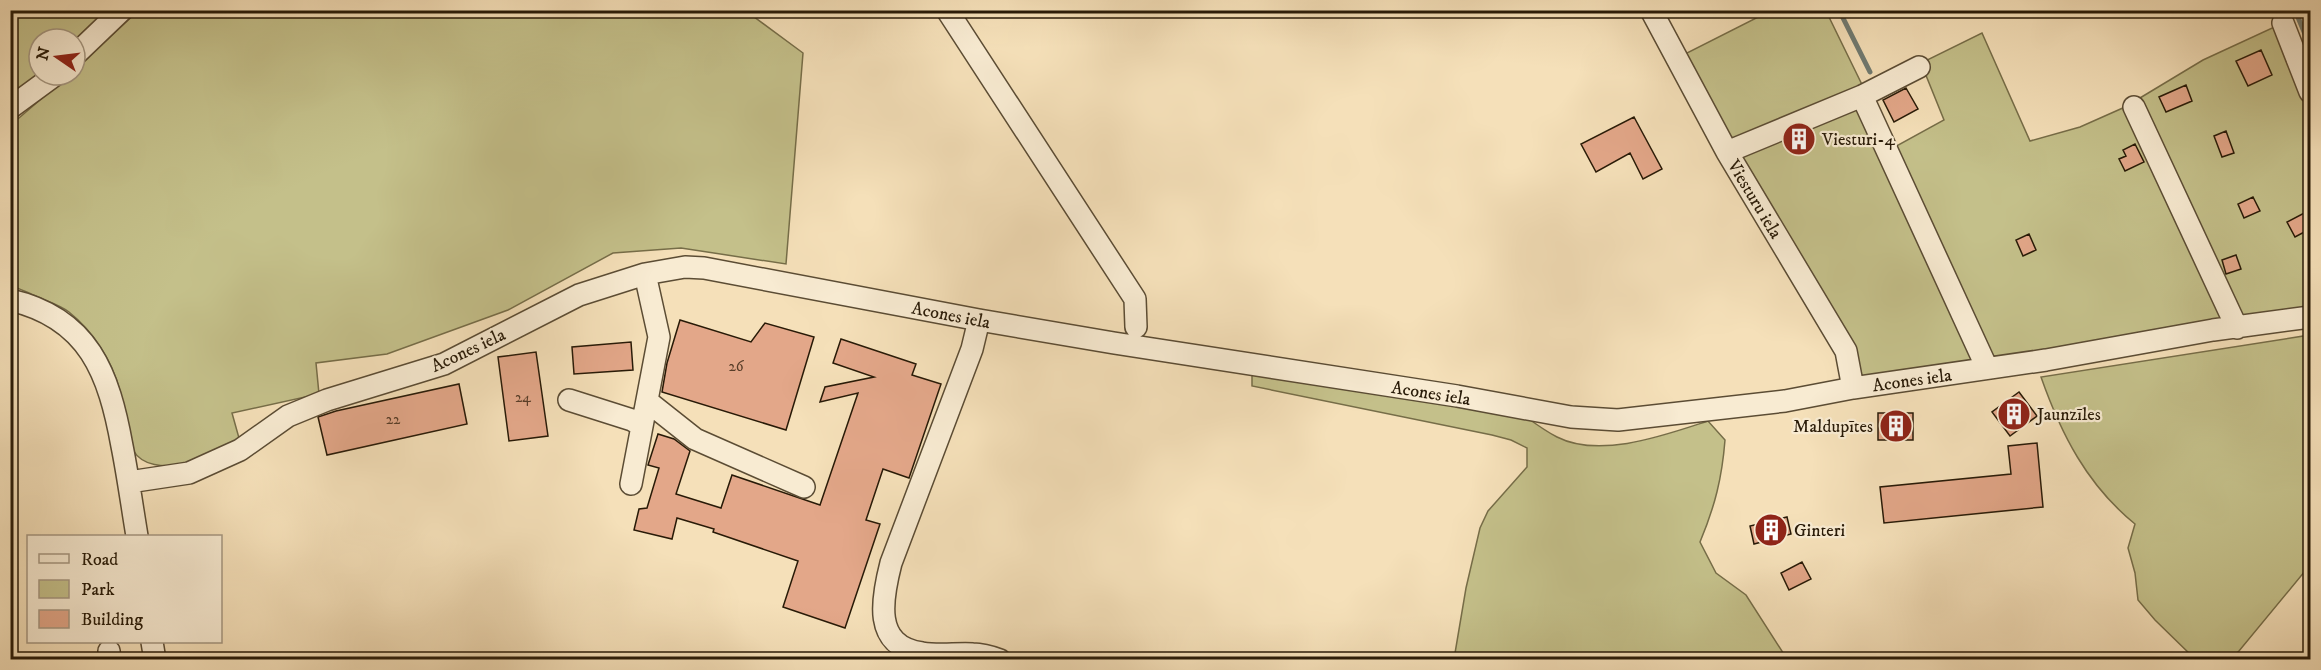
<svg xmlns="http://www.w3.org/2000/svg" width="2321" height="670" font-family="'IM FELL DW Pica',serif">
<rect width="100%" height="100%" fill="#f5e0b9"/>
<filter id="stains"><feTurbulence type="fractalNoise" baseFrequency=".00333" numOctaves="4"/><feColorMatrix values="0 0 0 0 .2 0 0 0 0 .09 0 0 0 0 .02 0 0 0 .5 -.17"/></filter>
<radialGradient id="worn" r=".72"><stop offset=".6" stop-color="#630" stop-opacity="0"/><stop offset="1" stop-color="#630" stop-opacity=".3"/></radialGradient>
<!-- green -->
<path fill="#c4c08a" stroke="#766d48" stroke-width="1.5" d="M 11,11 L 106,11 L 75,40 L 39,39 L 39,74 L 11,95 Z
M 138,11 L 746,11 L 803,53 L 786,264 L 681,248 L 613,253 L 508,310 L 387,354 L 316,363 L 319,394 L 232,413 L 239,438 C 219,459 151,482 133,450 C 126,438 124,406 120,391 C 112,361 94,332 69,312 C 60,305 46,301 36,296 C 28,293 19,288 11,286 L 10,123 L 19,118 L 69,75 L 75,75 L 75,69 Z
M 1770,11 L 1826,11 L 1893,148 L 1944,120 L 1921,63 L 1982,33 L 2030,141 L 2080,127 L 2125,107 L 2203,60 L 2283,23 L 2310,92 L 2310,318 L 1853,388 L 1846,351 L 1677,58 Z
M 2310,335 L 2310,565 L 2239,651 L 2227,659 L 2194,658 L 2155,620 L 2138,600 L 2135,573 L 2128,548 L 2135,524 C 2087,485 2061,434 2041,377 Z
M 1252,364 L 1522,414 C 1533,422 1545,431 1557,437 C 1600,459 1665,435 1708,421 L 1725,440 C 1722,478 1715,506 1700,542 L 1716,573 L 1746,595 L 1787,659 L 1454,659 L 1466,588 L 1480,528 L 1488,511 L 1527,467 L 1527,448 L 1511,440 L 1492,435 L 1252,386 Z"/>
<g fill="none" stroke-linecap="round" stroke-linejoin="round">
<!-- stream -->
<path stroke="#707b72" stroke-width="5" d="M 1839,10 L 1870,72
M 2295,10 L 2310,46"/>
</g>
<!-- building -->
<path fill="#e3a789" stroke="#281a07" stroke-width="1.5" d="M 2261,50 L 2272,75 L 2248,86 L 2236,61 Z
M 2186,85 L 2192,101 L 2166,112 L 2159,97 Z
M 1906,88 L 1918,109 L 1894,122 L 1883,100 Z
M 1634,117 L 1662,169 L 1643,179 L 1630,153 L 1596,172 L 1581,144 Z
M 2226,131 L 2234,153 L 2222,157 L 2214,136 Z
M 2135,144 L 2144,162 L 2125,171 L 2119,159 L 2126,156 L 2123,150 Z
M 2253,197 L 2260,211 L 2244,218 L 2238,204 Z
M 2310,210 L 2310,229 L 2295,237 L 2287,222 Z
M 2029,234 L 2036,250 L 2023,256 L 2016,240 Z
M 2236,255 L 2241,269 L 2226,274 L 2222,260 Z
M 680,320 L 751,342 L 765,323 L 814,337 L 786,430 L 662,392 L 667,363 Z
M 841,339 L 916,364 L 912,375 L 941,384 L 909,478 L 883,469 L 866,520 L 880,524 L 845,628 L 783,607 L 798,561 L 713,532 L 714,529 L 677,518 L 672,539 L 634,530 L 639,509 L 647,508 L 659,468 L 648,465 L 658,434 L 674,439 L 690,451 L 676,494 L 721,508 L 732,475 L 820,505 L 858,393 L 820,402 L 825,387 L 874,377 L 833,363 Z
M 631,342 L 633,370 L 574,374 L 572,347 Z
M 536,352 L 548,436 L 509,441 L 498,357 Z
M 459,384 L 467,424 L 327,455 L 318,417 L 336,411 Z
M 2019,392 L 2037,416 L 2010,436 L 1992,412 Z
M 1878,413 L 1913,413 L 1913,440 L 1878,440 Z
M 2037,443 L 2043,507 L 1884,523 L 1880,487 L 2011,474 L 2008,446 Z
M 1787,517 L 1791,534 L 1754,544 L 1750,526 Z
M 1802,562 L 1811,579 L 1789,590 L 1781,573 Z"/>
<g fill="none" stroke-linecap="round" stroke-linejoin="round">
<!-- minor casing -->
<g stroke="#5b4c34" stroke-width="24">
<path id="minor" d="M 947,10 L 1135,299 L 1136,327
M 1651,10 L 1727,152 L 1846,351 L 1853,388
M 2283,23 L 2310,92
M 75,55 L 122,10
M 1862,96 L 1987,368
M 2134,107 L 2237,328
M 10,108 L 55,75
M 1727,152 L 1862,96 L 1919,67
M 10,300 C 89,318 109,374 122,446 C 128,476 132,506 137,536
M 979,320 L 972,349 L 891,563 C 882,598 872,646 922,653 C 939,656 956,653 973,654 C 982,654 992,657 1000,660
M 569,400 L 632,420 L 642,426
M 647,401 L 695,439 L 804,487
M 129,482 L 189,473 L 240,450 L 288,416 L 327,400 L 444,364 L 579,295 L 645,274 L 685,267 L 704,268 L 979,320 L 1114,343 L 1457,396 L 1571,417 L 1618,420 L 1785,401 L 1853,388 L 2046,360 L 2213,330 L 2310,317
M 631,484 L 659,337 L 645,274
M 152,642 L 155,660
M 109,651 L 110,660"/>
</g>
<!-- minor -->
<use href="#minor" stroke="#f8ebd2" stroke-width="21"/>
</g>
<!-- icons -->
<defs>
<g id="building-disc" transform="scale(1.725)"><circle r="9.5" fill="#8f2418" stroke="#f8ebd2"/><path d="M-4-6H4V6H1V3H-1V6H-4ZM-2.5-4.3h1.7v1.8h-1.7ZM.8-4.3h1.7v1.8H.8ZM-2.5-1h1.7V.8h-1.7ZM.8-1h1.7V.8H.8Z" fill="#fff"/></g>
</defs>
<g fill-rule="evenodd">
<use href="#building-disc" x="1799" y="139"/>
<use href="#building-disc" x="2014" y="414"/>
<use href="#building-disc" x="1896" y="426"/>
<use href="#building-disc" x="1771" y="530"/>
</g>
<g text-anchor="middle" stroke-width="4.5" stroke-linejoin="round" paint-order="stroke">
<!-- number labels -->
<g font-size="15" fill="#573d28">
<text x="736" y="371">26</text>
<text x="523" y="402">24</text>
<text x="393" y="424">22</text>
</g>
<!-- poi labels -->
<g font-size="18" fill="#281a07" stroke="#f8ebd2" text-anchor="start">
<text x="1822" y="145">Viesturi-4</text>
<text x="2037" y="420">Jaunzīles</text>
<text x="1873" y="432" text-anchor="end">Maldupītes</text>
<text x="1794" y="536">Ginteri</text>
</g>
<!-- street labels -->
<g font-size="18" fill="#281a07" stroke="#f8ebd2">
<text transform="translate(1755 199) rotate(59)" y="6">Viesturu iela</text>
<text transform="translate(951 315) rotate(11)" y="6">Acones iela</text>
<text transform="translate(468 350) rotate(-25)" y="6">Acones iela</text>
<text transform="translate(1912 380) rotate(-8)" y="6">Acones iela</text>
<text transform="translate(1431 393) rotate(9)" y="6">Acones iela</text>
</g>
</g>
<!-- margin -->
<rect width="2321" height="670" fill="none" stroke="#f5e0b9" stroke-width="36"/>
<rect x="12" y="12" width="2297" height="646" fill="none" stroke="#281a07" stroke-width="3"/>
<rect x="18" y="18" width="2285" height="634" fill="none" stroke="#281a07" stroke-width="1.5"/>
<!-- legend -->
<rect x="27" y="535" width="195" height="108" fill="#f8ebd2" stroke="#a59781" stroke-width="1.5"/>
<rect x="39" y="554" width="30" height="9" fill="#f8ebd2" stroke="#a59781" stroke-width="1.5"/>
<text x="81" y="565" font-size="18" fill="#281a07">Road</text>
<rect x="39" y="580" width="30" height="18" fill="#c4c08a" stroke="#a59781" stroke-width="1.5"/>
<text x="81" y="595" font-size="18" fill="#281a07">Park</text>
<rect x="39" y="610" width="30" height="18" fill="#e3a789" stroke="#a59781" stroke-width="1.5"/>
<text x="81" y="625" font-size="18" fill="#281a07">Building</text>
<!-- north arrow -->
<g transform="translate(57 57) rotate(284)"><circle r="28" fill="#f8ebd2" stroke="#a59781" stroke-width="1.5"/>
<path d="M0-4.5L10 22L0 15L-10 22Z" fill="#8f2418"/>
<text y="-9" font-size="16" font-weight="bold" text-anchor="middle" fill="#281a07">N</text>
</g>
<rect width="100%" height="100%" filter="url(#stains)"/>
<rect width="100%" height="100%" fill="url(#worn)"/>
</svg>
